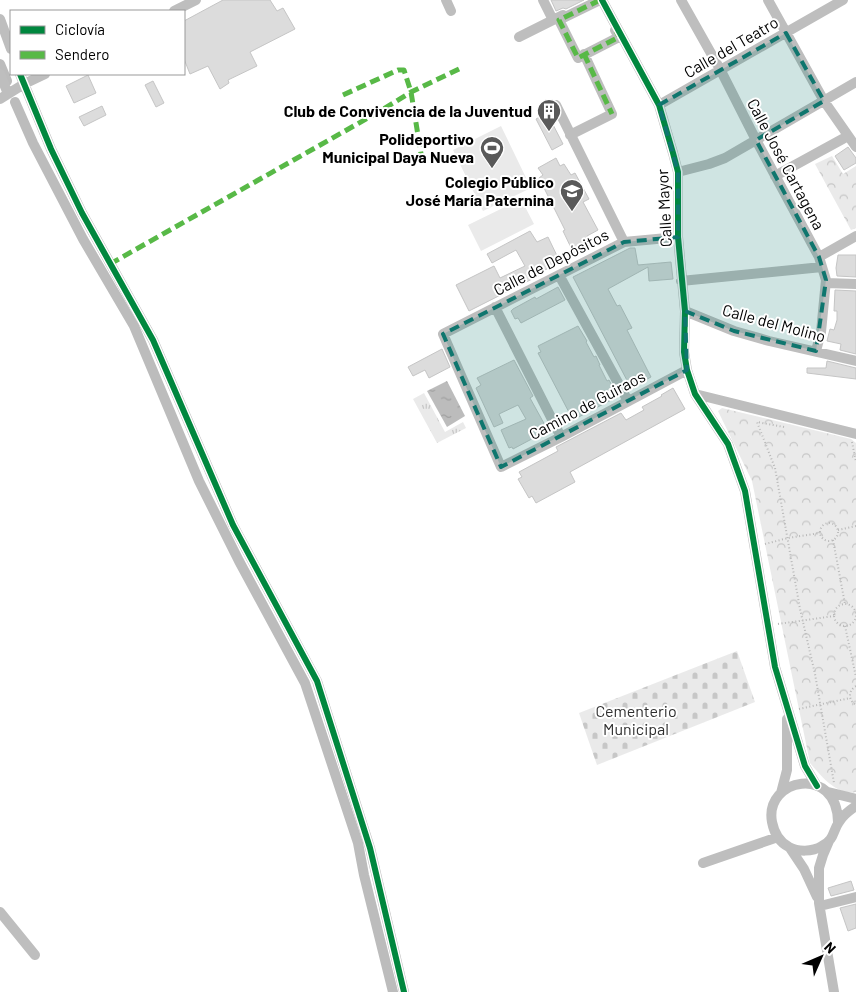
<svg xmlns="http://www.w3.org/2000/svg" width="856" height="992" font-family="Barlow,sans-serif">
<defs>
<pattern id="grass-tufts" width="24" height="20" patternUnits="userSpaceOnUse" patternTransform="scale(1.25)"><rect width="24" height="20" fill="#eaeaea"/><path d="M3 7l-1-3M5 7V3M7 7l1-3M15 17l-1-3M17 17v-4M19 17l1-3" fill="none" stroke="#c7c7c7"/></pattern>
<pattern id="cemetery-stones" width="16" height="16" patternUnits="userSpaceOnUse" patternTransform="scale(1.25)"><rect width="16" height="16" fill="#eaeaea"/><path d="M2 7V4a2 2 0 0 1 4 0v3zM10 15v-3a2 2 0 0 1 4 0v3z" fill="#c7c7c7"/></pattern>
<pattern id="park-crowns" width="20" height="18" patternUnits="userSpaceOnUse" patternTransform="scale(1.25)"><rect width="20" height="18" fill="#eaeaea"/><path d="M2 6a3 3 0 1 1 6 0M12 15a3 3 0 1 1 6 0" fill="none" stroke="#c7c7c7"/></pattern>
<pattern id="water-ripples" width="26" height="14" patternUnits="userSpaceOnUse" patternTransform="scale(1.25)"><rect width="26" height="14" fill="#bcbcbc"/><path d="M2 4q2-2 4 0t4 0M15 11q2-2 4 0t4 0" fill="none" stroke="#a0a0a0"/></pattern>
</defs>
<rect width="100%" height="100%" fill="#fff"/>
<!-- grass -->
<path fill="url(#grass-tufts)" d="M 424,393 L 445,432 L 463,422 L 466,428 L 437,443 L 413,399 Z"/>
<!-- cemetery -->
<path fill="url(#cemetery-stones)" d="M 737,651 L 755,702 L 597,765 L 579,713 Z"/>
<!-- park -->
<path fill="url(#park-crowns)" d="M 832,156 L 843,174 L 856,166 L 856,228 L 851,230 L 815,164 Z
M 722,408 L 851,439 L 856,443 L 856,792 C 837,796 821,776 810,763 L 752,481 L 718,411 Z"/>
<!-- garden -->
<path fill="#eaeaea" d="M 501,126 L 531,188 L 483,211 L 453,150 Z
M 521,199 L 534,224 L 481,251 L 468,225 Z"/>
<!-- water -->
<path fill="url(#water-ripples)" d="M 447,381 L 465,416 L 447,427 L 427,391 Z"/>
<g fill="none" stroke-linecap="round" stroke-linejoin="round">
<!-- canal -->
<path stroke="#bcbcbc" stroke-width="10" d="M 0,64 L 7,81
M 15,102 L 33,143 L 83,239 L 134,326 L 199,481 L 239,561 L 305,683 L 358,843 L 364,875 L 393,992"/>
</g>
<!-- building -->
<path fill="#dcdcdc" stroke="#c5c5c5" d="M 223,0 L 270,0 L 277,11 L 283,8 L 295,29 L 250,52 L 257,66 L 228,80 L 229,83 L 220,89 L 208,66 L 190,74 L 184,59 L 184,21 Z
M 551,0 L 584,0 L 566,9 L 563,8 L 556,11 Z
M 88,75 L 96,93 L 74,103 L 66,86 Z
M 153,81 L 164,103 L 156,107 L 145,85 Z
M 102,106 L 106,115 L 84,126 L 79,117 Z
M 547,113 L 563,144 L 552,150 L 536,119 Z
M 848,147 L 856,158 L 856,163 L 844,170 L 835,156 Z
M 556,158 L 560,166 L 564,164 L 571,175 L 575,173 L 589,199 L 583,202 L 598,230 L 587,236 L 593,246 L 575,256 L 563,231 L 565,230 L 539,178 L 543,175 L 538,168 Z
M 530,231 L 537,242 L 548,237 L 560,262 L 543,271 L 544,273 L 469,311 L 456,285 L 494,266 L 500,278 L 525,266 L 516,250 L 492,263 L 487,254 Z
M 630,248 L 635,248 L 638,265 L 671,262 L 673,279 L 649,281 L 648,267 L 608,289 L 617,306 L 620,305 L 632,328 L 627,330 L 651,377 L 631,388 L 573,277 Z
M 838,255 L 856,255 L 856,277 L 837,276 L 836,268 Z
M 558,287 L 565,300 L 521,323 L 518,318 L 515,319 L 511,311 L 513,309 L 535,297 L 536,299 Z
M 835,290 L 856,291 L 856,354 L 840,350 L 841,344 L 827,341 L 830,329 L 834,330 L 837,320 L 837,311 L 834,311 Z
M 578,326 L 587,341 L 586,342 L 594,357 L 596,356 L 600,365 L 599,365 L 607,381 L 609,380 L 614,389 L 612,390 L 615,398 L 573,420 L 538,353 L 541,352 L 538,346 Z
M 442,349 L 450,367 L 429,378 L 425,370 L 413,376 L 408,367 Z
M 514,360 L 533,396 L 530,398 L 546,427 L 542,429 L 543,433 L 513,449 L 512,447 L 509,448 L 501,430 L 526,419 L 518,405 L 499,414 L 503,423 L 494,427 L 476,388 L 481,385 L 477,378 Z
M 827,361 L 856,368 L 856,379 L 807,373 L 807,368 L 826,368 Z
M 673,388 L 685,409 L 570,472 L 575,482 L 536,503 L 532,496 L 529,498 L 518,479 L 522,477 L 519,472 L 558,451 L 556,447 L 621,413 L 626,420 L 644,410 L 642,407 L 662,396 L 661,395 Z
M 851,881 L 854,890 L 831,896 L 828,888 Z
M 856,904 L 856,928 L 848,931 L 840,908 Z"/>
<g fill="none" stroke-linecap="round" stroke-linejoin="round">
<!-- path -->
<path stroke="#b8b8b8" stroke-width="2" stroke-dasharray="1 2.5" stroke-linecap="butt" d="M 784,427 L 757,422 L 775,468 L 800,609 L 815,674 L 834,783
M 852,442 L 856,462
M820 532a9 9 0 1 1 18 0a9 9 0 1 1-18 0Z
M 838,530 L 856,526
M 833,540 L 845,604
M 765,544 L 788,538 L 820,533
M834 615a11 11 0 1 1 22 0a11 11 0 1 1-22 0Z
M 778,624 L 834,616
M 845,626 L 856,677
M 856,686 C 848,691 848,700 856,705
M 799,709 L 850,698"/>
<!-- minor -->
<path stroke="#bebebe" stroke-width="10" d="M 446,0 L 451,11
M 543,0 L 553,20
M 600,0 L 559,20 L 578,58 L 619,37 L 615,30
M 602,0 L 659,105 L 673,153 L 678,172 L 678,237 L 685,311 L 684,352 L 687,370 L 695,394 L 728,444 L 745,491 L 775,667 L 805,766 L 817,786
M 681,0 L 721,71 L 756,140 L 819,257 L 826,280 L 821,332 L 816,351
M 768,0 L 824,101 L 856,147
M 174,11 L 196,0
M 0,19 L 11,49
M 519,37 L 563,15
M 0,74 L 8,94
M 20,74 L 51,149 L 82,213 L 153,340 L 233,525 L 317,681 L 370,848 L 404,992
M 0,99 L 24,84 L 45,74
M 556,105 L 624,242
M 659,105 L 843,0
M 570,135 L 612,114 L 584,54
M 678,172 L 709,164 L 725,158 L 856,82
M 775,176 L 848,136
M 678,237 L 624,242 L 443,334 L 501,467 L 561,437 L 687,370
M 819,257 L 856,236
M 559,275 L 628,401
M 681,281 L 822,267
M 826,283 L 856,284
M 495,307 L 561,437
M 685,311 L 734,331 L 769,341 L 856,361
M 695,394 L 856,434
M 828,792 L 856,799
M 781,793 L 787,770 L 787,719
M 838,822 C 837,764 764,778 772,822 C 774,832 779,842 789,847 C 798,852 812,852 822,846 C 835,839 832,832 839,822 C 843,815 850,810 856,806
M 829,841 L 823,855 L 819,868 L 819,903 L 834,992
M 790,848 L 804,869 L 817,897
M 703,863 L 778,837
M 820,906 L 856,897
M 0,912 L 35,955"/>
<!-- quiet -->
<path stroke="#58b947" stroke-width="5" stroke-dasharray="10 5" stroke-linecap="butt" d="M 600,0 L 559,20 L 578,58 L 619,37 L 616,31
M 584,54 L 612,114
M 343,95 L 398,70 L 404,70 L 411,92 L 422,160
M 110,264 L 382,110 L 411,92 L 461,68"/>
<!-- cycleway casing -->
<g stroke="#fff" stroke-width="9">
<path id="cycleway" d="M 602,0 L 659,105 L 673,153 L 678,172 L 678,237 L 685,311 L 684,352 L 687,370 L 695,394 L 728,444 L 745,491 L 775,667 L 805,766 L 817,786
M 20,74 L 51,149 L 82,213 L 153,340 L 233,525 L 317,681 L 370,848 L 404,992"/>
</g>
<!-- cycleway -->
<use href="#cycleway" stroke="#00873e" stroke-width="6"/>
</g>
<!-- marked area -->
<path fill="#0f766e" fill-opacity="0.2" stroke="#0f766e" stroke-width="4" stroke-dasharray="10 6" stroke-linejoin="round" d="M 786,33 L 824,101 L 756,140 L 819,257 L 826,280 L 816,351 L 734,331 L 685,311 L 687,370 L 501,467 L 443,334 L 624,242 L 678,237 L 678,172 L 659,105 Z"/>
<!-- icons -->
<defs>
<g id="building-pin" transform="scale(1.25)"><path d="M0 17L-7.5 6A9.5 9.5 0 1 1 7.5 6Z" fill="#595959" stroke="#fff"/><path d="M-4-6H4V6H1V3H-1V6H-4ZM-2.5-4.3h1.7v1.8h-1.7ZM.8-4.3h1.7v1.8H.8ZM-2.5-1h1.7V.8h-1.7ZM.8-1h1.7V.8H.8Z" fill="#fff"/></g>
<g id="stadium-pin" transform="scale(1.25)"><path d="M0 17L-7.5 6A9.5 9.5 0 1 1 7.5 6Z" fill="#595959" stroke="#fff"/><path d="M0-5a6.5 5 0 1 0 0 10a6.5 5 0 1 0 0-10ZM-3.5-1.8h7v3.6h-7Z" fill="#fff"/></g>
<g id="school-pin" transform="scale(1.25)"><path d="M0 17L-7.5 6A9.5 9.5 0 1 1 7.5 6Z" fill="#595959" stroke="#fff"/><path d="M0-5L7-2L0 1L-7-2ZM-4 1L0 2.5L4 1V4Q0 6-4 4Z" fill="#fff"/></g>
</defs>
<g fill-rule="evenodd">
<use href="#building-pin" x="549" y="111"/>
<use href="#stadium-pin" x="492" y="148"/>
<use href="#school-pin" x="572" y="191"/>
</g>
<g text-anchor="middle" stroke-width="4" stroke-linejoin="round" paint-order="stroke">
<!-- street labels -->
<g font-size="16" fill="#000" stroke="#fff">
<text transform="translate(731 47) rotate(-30)" y="6">Calle del Teatro</text>
<text transform="translate(786 164) rotate(62)" y="6">Calle José Cartagena</text>
<text transform="translate(664 208) rotate(-93)" y="6">Calle Mayor</text>
<text transform="translate(551 262) rotate(-27)" y="6">Calle de Depósitos</text>
<text transform="translate(774 323) rotate(15)" y="6">Calle del Molino</text>
<text transform="translate(587 405) rotate(-28)" y="6">Camino de Guiraos</text>
</g>
<!-- poi labels -->
<g font-size="16" font-weight="bold" fill="#000" stroke="#fff" text-anchor="end">
<text x="532" y="117">Club de Convivencia de la Juventud</text>
<text x="474" y="145">Polideportivo<tspan x="474" dy="18">Municipal Daya Nueva</tspan></text>
<text x="554" y="188">Colegio Público<tspan x="554" dy="18">José María Paternina</tspan></text>
</g>
<!-- park labels -->
<g font-size="16" fill="#2f2f2f" stroke="#fff">
<text x="636" y="717">Cementerio<tspan x="636" dy="18">Municipal</tspan></text>
</g>
</g>
<!-- legend -->
<rect x="10" y="10" width="175" height="65" fill="#ffffff" stroke="#999999"/>
<rect x="20" y="26" width="25" height="8" fill="#00873e" stroke="#999999"/>
<text x="55" y="35" font-size="15" fill="#000000">Ciclovía</text>
<rect x="20" y="51" width="25" height="8" fill="#58b947" stroke="#999999"/>
<text x="55" y="60" font-size="15" fill="#000000">Sendero</text>
<!-- north arrow -->
<g transform="translate(821 957) rotate(45)" stroke="#ffffff" stroke-width="4" paint-order="stroke">
<path d="M0-4L9 19L0 12L-9 19Z" fill="#000000"/>
<text y="-8" font-size="14" font-weight="bold" text-anchor="middle" fill="#000000">N</text>
</g>
</svg>
